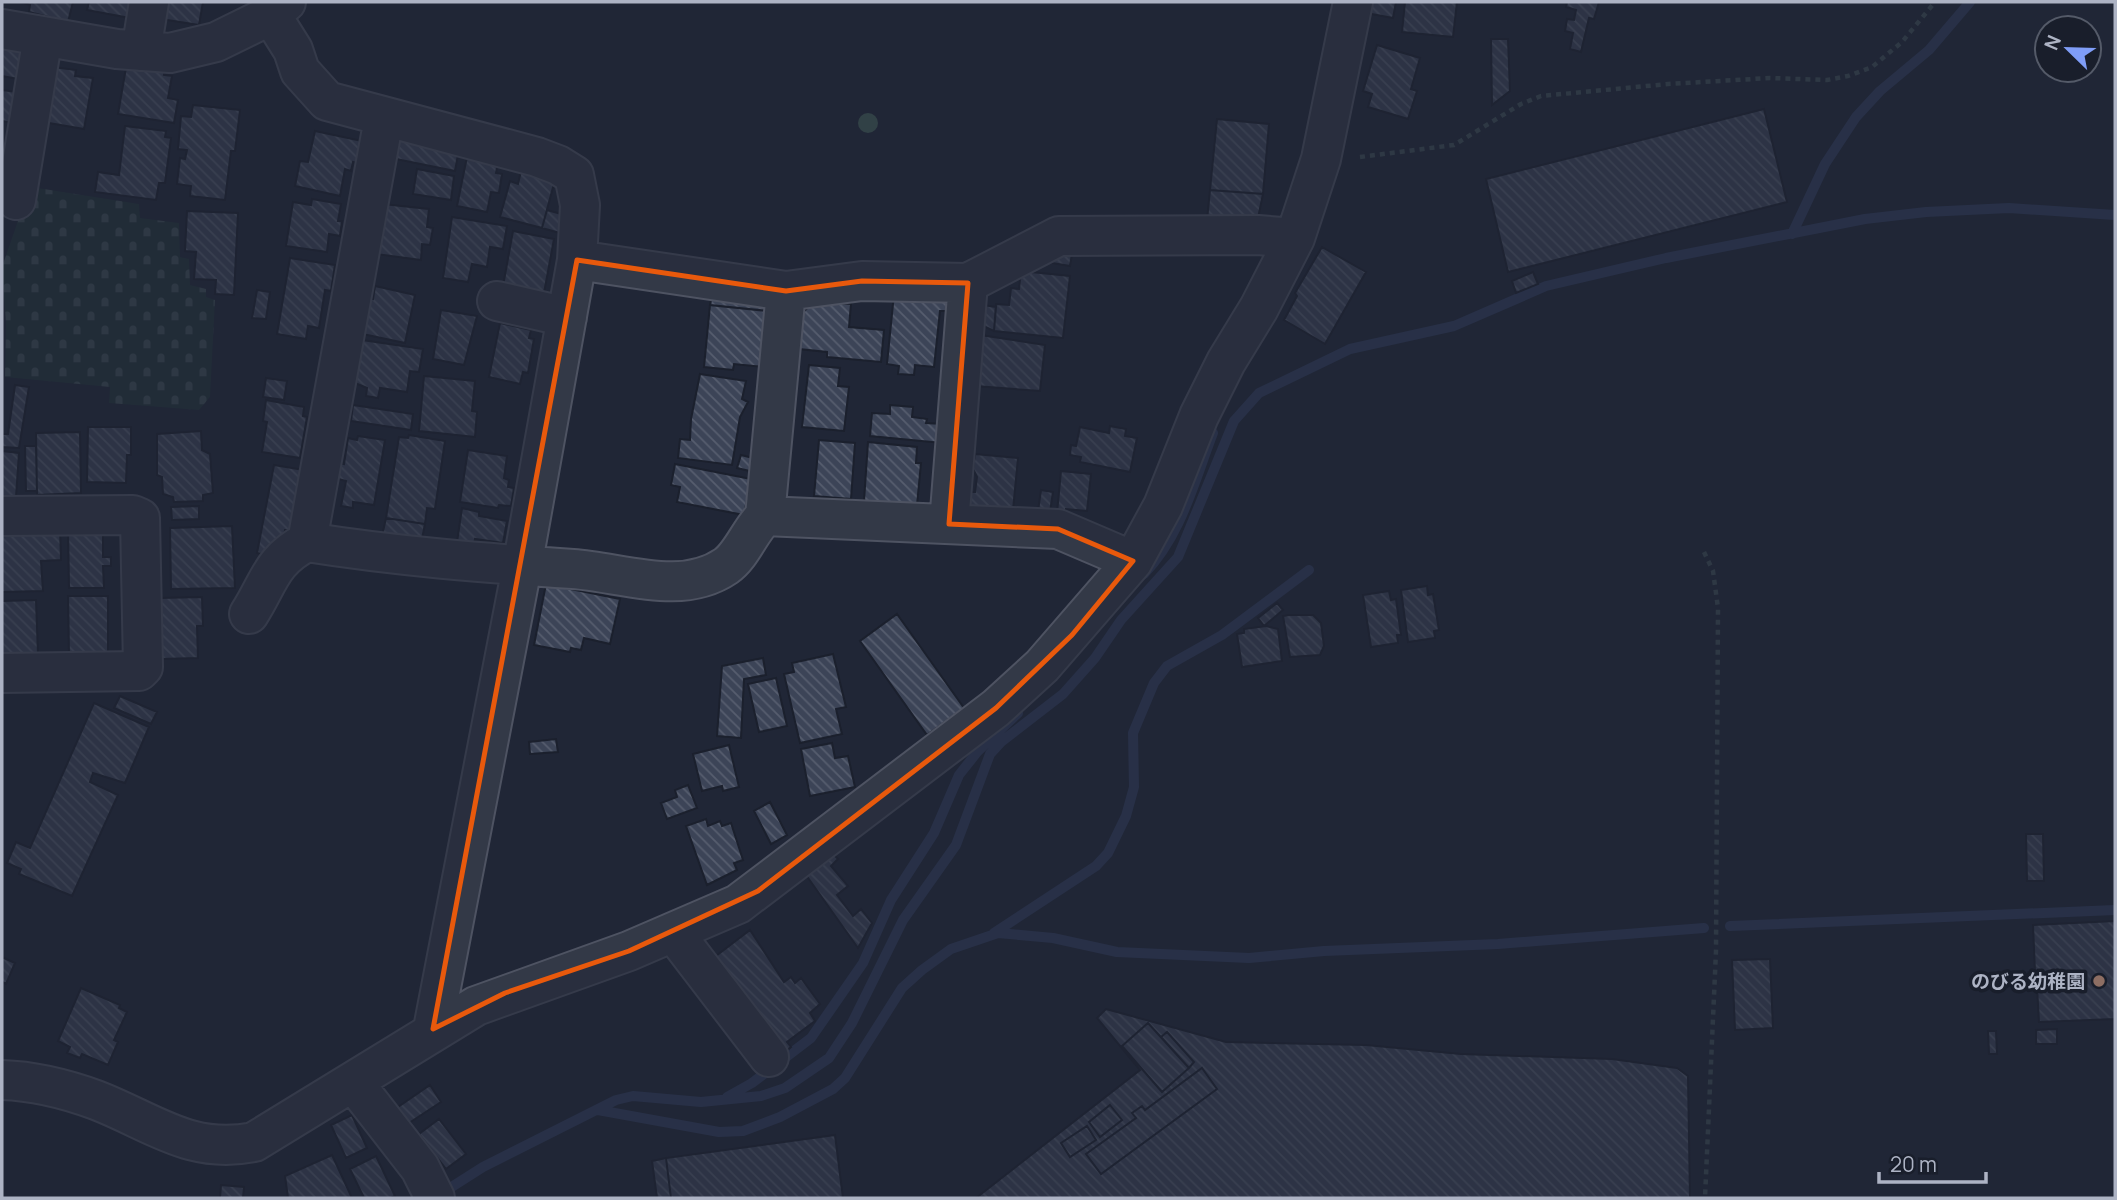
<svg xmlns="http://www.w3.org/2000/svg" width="2117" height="1200" font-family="Manrope,'Noto Sans JP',sans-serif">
<defs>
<pattern id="cemetery-stones" width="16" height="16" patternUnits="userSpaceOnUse" patternTransform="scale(1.75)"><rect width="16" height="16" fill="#223439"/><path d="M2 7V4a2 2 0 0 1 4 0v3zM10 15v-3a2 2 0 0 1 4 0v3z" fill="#3f4f54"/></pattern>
<pattern id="building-back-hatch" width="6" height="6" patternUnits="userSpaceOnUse" patternTransform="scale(1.75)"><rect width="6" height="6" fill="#3c4457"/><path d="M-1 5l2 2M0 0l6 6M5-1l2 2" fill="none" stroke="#565d6e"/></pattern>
</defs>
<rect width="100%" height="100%" fill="#202636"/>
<!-- cemetery -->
<path fill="url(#cemetery-stones)" d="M 25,186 L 139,204 L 140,218 L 179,223 L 180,257 L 189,259 L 190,285 L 206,289 L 206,297 L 215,300 L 210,397 L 199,410 L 109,403 L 110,387 L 5,377 L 6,323 L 2,267 L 21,212 Z"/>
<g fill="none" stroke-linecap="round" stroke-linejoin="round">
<!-- stream -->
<path stroke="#313d5c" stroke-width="10" d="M 1792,234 L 1825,164 L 1856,117 L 1880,91 L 1929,50 L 1970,2
M 1144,574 C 1181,536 1194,482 1213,433
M 1730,926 L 2115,910
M 994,933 L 1096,866 L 1108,853 L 1126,816 L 1134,787 L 1133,733 L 1154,683 L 1167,666 L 1222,635 L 1309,570
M 727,1097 L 752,1083 L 811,1038 L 863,963 L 891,900 L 934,833 L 959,775 L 978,751 L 1018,713
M 598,1110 L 719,1132 L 743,1131 L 780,1117 L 833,1089 L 845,1078 L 902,988 L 922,970 L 951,949 L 998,933 L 1053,938 L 1117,952 L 1249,958 L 1324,951 L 1498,944 L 1704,928
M 439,1195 L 483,1167 L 616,1100 L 633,1096 L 701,1102 L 761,1096 L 785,1088 L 829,1058 L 852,1023 L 903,920 L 956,845 L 990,754 L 1001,742 L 1063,694 L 1095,658 L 1121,620 L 1178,557 L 1234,421 L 1259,393 L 1350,349 L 1454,326 L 1546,286 L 1666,258 L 1865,219 L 1926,212 L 2009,208 L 2115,215"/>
</g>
<!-- building -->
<path fill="url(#building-back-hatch)" stroke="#1b202d" stroke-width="2" d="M 21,2 L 73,2 L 68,22 L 29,12 L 30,5 Z
M 89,2 L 133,2 L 130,18 L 87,10 Z
M 164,2 L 203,2 L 199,25 L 161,19 Z
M 1368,2 L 1396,2 L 1393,18 L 1366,13 Z
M 1405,2 L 1457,2 L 1453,37 L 1402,32 Z
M 1567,2 L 1599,2 L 1594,19 L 1589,18 L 1581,52 L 1570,49 L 1573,33 L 1565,31 L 1567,19 L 1574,20 L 1576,10 L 1566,7 Z
M 1491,39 L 1508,39 L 1510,91 L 1492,105 Z
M 2,45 L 23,48 L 18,79 L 2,76 Z
M 1377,45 L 1420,58 L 1411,89 L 1417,91 L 1408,119 L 1368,107 L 1372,94 L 1363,91 Z
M 127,62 L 165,69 L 164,75 L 172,76 L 168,98 L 178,100 L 174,123 L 118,114 Z
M 53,67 L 76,70 L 75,76 L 93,78 L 84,129 L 43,122 Z
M 2,90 L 17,92 L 13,123 L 2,121 Z
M 193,105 L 240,110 L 235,151 L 231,151 L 225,200 L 190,196 L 191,186 L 177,184 L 180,158 L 185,159 L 187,150 L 178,149 L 181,116 L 191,117 Z
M 1764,109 L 1787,202 L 1508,272 L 1486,179 Z
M 1217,119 L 1269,124 L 1263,194 L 1210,190 Z
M 125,126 L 166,131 L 165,137 L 171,138 L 165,183 L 159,183 L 156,200 L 95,192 L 98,172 L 119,175 Z
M 315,131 L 362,141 L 357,163 L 353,162 L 351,171 L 345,169 L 340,196 L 295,186 L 300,161 L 308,162 Z
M 401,133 L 460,144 L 455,171 L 396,159 Z
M 468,152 L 499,158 L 496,173 L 502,174 L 499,193 L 491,192 L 487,212 L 457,206 Z
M 417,169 L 454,176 L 451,200 L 413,194 Z
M 521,171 L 555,180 L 542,228 L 500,217 L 510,181 L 518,184 Z
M 1210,190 L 1263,194 L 1257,223 L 1207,220 Z
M 312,199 L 341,204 L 338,221 L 342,221 L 340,236 L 329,234 L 327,252 L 286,246 L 293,202 L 311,205 Z
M 383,204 L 429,209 L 427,227 L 433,228 L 430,245 L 422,244 L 421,260 L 376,254 Z
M 547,210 L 572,217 L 567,235 L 542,228 Z
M 187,211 L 238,213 L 234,295 L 215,294 L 216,280 L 194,279 L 196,252 L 185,251 Z
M 452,217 L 507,226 L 503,249 L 490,247 L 487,267 L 472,264 L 468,282 L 443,278 Z
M 513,231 L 554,239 L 544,293 L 503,286 Z
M 1056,244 L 1073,248 L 1070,266 L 1052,263 Z
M 1322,247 L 1366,272 L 1325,344 L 1284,320 L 1297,296 L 1295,293 Z
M 290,258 L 335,265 L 331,291 L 325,290 L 319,328 L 308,326 L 306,339 L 277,334 Z
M 1021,271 L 1070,276 L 1063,338 L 994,331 L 996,304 L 1009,305 L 1011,288 L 1019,289 Z
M 1533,272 L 1538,284 L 1516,293 L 1512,281 Z
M 375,286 L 415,295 L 405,343 L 358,333 L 366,298 L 373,299 Z
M 257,290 L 270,292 L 266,319 L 252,318 Z
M 713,291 L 767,295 L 767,311 L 710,305 Z
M 894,294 L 949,299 L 948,311 L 940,311 L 934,367 L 915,365 L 914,375 L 898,374 L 899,366 L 887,364 Z
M 815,301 L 851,304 L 849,327 L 884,330 L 881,362 L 827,357 L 827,352 L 799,349 L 802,313 Z
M 710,305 L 770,311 L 765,367 L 734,364 L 733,370 L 704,367 Z
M 983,305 L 996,307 L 994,331 L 981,325 Z
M 441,310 L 477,316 L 464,365 L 433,359 Z
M 500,323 L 531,330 L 529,338 L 534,339 L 528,373 L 523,372 L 520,384 L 489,377 Z
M 980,335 L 1045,345 L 1040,391 L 975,386 Z
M 362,340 L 423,349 L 419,372 L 410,371 L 407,392 L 380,388 L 378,398 L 366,396 L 367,388 L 350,381 Z
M 809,365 L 840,368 L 838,386 L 849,387 L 844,431 L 802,427 Z
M 700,374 L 746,381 L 742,399 L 748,402 L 740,417 L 732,465 L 678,458 L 680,439 L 690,440 L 691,419 Z
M 424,376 L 475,381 L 472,411 L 477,412 L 475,437 L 419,431 Z
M 266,378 L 287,381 L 284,400 L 263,397 Z
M 15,385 L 29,387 L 19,448 L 2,447 L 2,434 L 8,434 Z
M 266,400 L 304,407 L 303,416 L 307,417 L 300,458 L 262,452 L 267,422 L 263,421 Z
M 353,405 L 413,414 L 411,430 L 351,421 Z
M 890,405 L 913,407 L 912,417 L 927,419 L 926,423 L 944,424 L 942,443 L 870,436 L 872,413 L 890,414 Z
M 1110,426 L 1126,429 L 1125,436 L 1137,438 L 1130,472 L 1080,462 L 1081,457 L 1070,455 L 1071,445 L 1076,446 L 1080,427 L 1109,433 Z
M 88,427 L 131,427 L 131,455 L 127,455 L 126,483 L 87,482 Z
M 201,431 L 202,450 L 210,454 L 213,493 L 203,495 L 203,501 L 174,502 L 173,497 L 163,494 L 162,477 L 157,475 L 157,434 Z
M 80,432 L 81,493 L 37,495 L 36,433 Z
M 409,435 L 445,441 L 435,509 L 427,508 L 425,524 L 386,518 L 399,437 L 408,438 Z
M 358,436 L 385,440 L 374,505 L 353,502 L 353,508 L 341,506 L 346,481 L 334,478 L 337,463 L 344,464 L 348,438 L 357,440 Z
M 819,440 L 855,443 L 851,499 L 814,496 Z
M 868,442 L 917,447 L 916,463 L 921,463 L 917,505 L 864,501 Z
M 25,446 L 36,446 L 37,491 L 26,491 Z
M 468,450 L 507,456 L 504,478 L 509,480 L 508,487 L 514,488 L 511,506 L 499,505 L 498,508 L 460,502 Z
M 2,451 L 19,453 L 16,497 L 2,496 Z
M 975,454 L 1018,458 L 1013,510 L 969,506 L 970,492 L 975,492 L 977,477 L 973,469 Z
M 741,455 L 761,460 L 758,473 L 737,468 Z
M 675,464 L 751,479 L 744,515 L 677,502 L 680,487 L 671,485 Z
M 274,465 L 304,470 L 296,531 L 285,530 L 283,542 L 270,556 L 257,553 Z
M 1061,471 L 1091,474 L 1087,511 L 1066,509 L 1066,514 L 1057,513 Z
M 1041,490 L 1053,492 L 1050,512 L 1038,511 Z
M 199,506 L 199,519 L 172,520 L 171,507 Z
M 462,508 L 479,512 L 479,516 L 507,521 L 503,543 L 475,539 L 474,545 L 457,542 Z
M 386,518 L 425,524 L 420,549 L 380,545 Z
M 232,526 L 235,588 L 171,589 L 170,528 Z
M 60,527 L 61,560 L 41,561 L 43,591 L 2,592 L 2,529 Z
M 103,529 L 103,557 L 111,557 L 111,566 L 103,566 L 104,588 L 69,588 L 68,531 Z
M 546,584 L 620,599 L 610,644 L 584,638 L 581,650 L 571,648 L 570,652 L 534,645 Z
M 1427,586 L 1428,595 L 1433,594 L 1439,630 L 1434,631 L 1435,638 L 1408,642 L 1401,590 Z
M 1389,591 L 1391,600 L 1396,599 L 1401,635 L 1397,635 L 1398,643 L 1371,647 L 1363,595 Z
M 68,596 L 108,596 L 108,655 L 69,656 Z
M 202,597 L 203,626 L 197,626 L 198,658 L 161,659 L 159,598 Z
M 36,600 L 38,654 L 2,656 L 2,601 Z
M 1277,603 L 1283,610 L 1264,626 L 1258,618 Z
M 897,614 L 964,708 L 927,735 L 860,641 Z
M 1289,615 L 1313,615 L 1321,623 L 1324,646 L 1320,655 L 1290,657 L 1283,616 Z
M 1266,626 L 1278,629 L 1282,661 L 1242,667 L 1237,634 L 1244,633 L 1244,629 Z
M 833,654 L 846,707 L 836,709 L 842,734 L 800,743 L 784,674 L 794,672 L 792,663 Z
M 763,658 L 766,675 L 744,679 L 741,738 L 717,736 L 722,666 Z
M 776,678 L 787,726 L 759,732 L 748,684 Z
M 120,696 L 157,712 L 151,724 L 114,708 Z
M 94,703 L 149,727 L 125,783 L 93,773 L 90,782 L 118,795 L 72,896 L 19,874 L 21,869 L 7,863 L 16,842 L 30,848 Z
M 556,739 L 558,752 L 530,754 L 529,742 Z
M 832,743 L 835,758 L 848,756 L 855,787 L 810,796 L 801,749 Z
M 729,745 L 739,787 L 723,791 L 722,786 L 702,791 L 693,754 Z
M 688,785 L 697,808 L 667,819 L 661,803 L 677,797 L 675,790 Z
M 770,802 L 787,835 L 771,844 L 754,811 Z
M 706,819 L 708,826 L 720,821 L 722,826 L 731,823 L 743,860 L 734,863 L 737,870 L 707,885 L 686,826 Z
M 2026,834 L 2043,834 L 2044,881 L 2027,881 Z
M 832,853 L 838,859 L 831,866 L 848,886 L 837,895 L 853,916 L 861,909 L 872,923 L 858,948 L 806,875 Z
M 2115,921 L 2115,1019 L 2039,1022 L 2037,987 L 2029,988 L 2028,972 L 2035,972 L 2033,925 Z
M 750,930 L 784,982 L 791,977 L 795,983 L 801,978 L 820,1004 L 810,1013 L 815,1021 L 787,1042 L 791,1047 L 784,1053 L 712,959 Z
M 2,957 L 15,963 L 6,984 L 2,982 Z
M 1770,959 L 1773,1028 L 1735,1030 L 1732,960 Z
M 81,988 L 120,1005 L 119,1008 L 127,1012 L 114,1040 L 118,1042 L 108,1065 L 82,1054 L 80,1058 L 67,1053 L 70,1047 L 58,1041 Z
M 1106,1009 L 1226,1042 L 1366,1045 L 1461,1054 L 1612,1059 L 1677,1068 L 1688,1076 L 1690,1198 L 976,1198 L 1140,1070 L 1097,1018 Z
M 1148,1023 L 1189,1068 L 1162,1092 L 1122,1046 Z
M 2057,1029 L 2057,1044 L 2036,1044 L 2036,1030 Z
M 1988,1031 L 1996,1031 L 1997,1054 L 1989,1054 Z
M 1167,1032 L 1194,1062 L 1189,1068 L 1161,1037 Z
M 1202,1068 L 1217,1089 L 1101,1174 L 1086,1154 L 1136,1118 L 1132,1113 L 1142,1106 L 1145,1110 Z
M 430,1085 L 441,1102 L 409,1123 L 398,1107 Z
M 1110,1105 L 1122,1120 L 1100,1137 L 1089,1122 Z
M 352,1115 L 367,1148 L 346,1158 L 331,1125 Z
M 439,1119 L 466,1154 L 446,1169 L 419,1134 Z
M 1087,1126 L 1096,1140 L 1070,1157 L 1061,1143 Z
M 835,1135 L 843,1198 L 671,1198 L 666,1158 Z
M 332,1155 L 352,1198 L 288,1198 L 285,1176 Z
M 376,1156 L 395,1196 L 391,1198 L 364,1198 L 350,1169 Z
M 666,1158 L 671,1198 L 657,1198 L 652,1161 Z
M 221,1185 L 244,1187 L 243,1198 L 220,1198 Z"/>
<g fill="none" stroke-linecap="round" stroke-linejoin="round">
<!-- minor casing -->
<g stroke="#4e5362" stroke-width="42">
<path id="minor" d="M 271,15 L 293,50 L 300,71 L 327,101 L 537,157 L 558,165 L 574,175 L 580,205 L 577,260 L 522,567 L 433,1029
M 2,29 L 117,49 L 170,53 L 216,42 L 271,15 L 286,2
M 141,51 L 149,2
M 16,200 L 43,36
M 577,260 L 786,291 L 862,281 L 968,283 L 1059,236 L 1258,235 L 1295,238
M 497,301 L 567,317
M 2,516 L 133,515 L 140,518 L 143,667 L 139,671 L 2,673
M 765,516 L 786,291
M 949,524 L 968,283
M 307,542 L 384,118
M 249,614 C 269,583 271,560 307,542 C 395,556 484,563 573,569 C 621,572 681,597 726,566 C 742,555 750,530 765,516 L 1058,529 L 1133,561
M 674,933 L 769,1057
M 2,1080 C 34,1081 66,1089 96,1100 C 153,1122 190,1155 254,1142 L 476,1006 L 629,951 L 738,904 L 996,708 L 1042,666 L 1133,561 L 1163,506 L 1199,416 L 1226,362 L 1259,308 L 1295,238 L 1321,159 L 1353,2
M 354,1083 L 420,1168 L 435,1198"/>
</g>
<!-- path -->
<path stroke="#3f4f55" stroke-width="4.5" stroke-dasharray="5 5" stroke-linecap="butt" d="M 1360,157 L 1454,145 L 1521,104 L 1541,96 L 1668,84 L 1770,78 L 1827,80 L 1848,76 L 1872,67 L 1902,42 L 1935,2
M 1704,552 L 1713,571 L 1718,608 L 1716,951 L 1705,1198"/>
<!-- minor -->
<use href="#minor" stroke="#333947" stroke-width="38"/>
</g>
<!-- trees -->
<circle fill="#466259" cx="868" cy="123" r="10"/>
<!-- marked area -->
<path d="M0 0H2117V1200H0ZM 577,260 L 786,291 L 862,281 L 968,283 L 949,524 L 1058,529 L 1133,561 L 1072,635 L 996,708 L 758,891 L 629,951 L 505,993 L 433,1029 Z" fill="#202636" fill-opacity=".55" fill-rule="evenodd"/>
<path fill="none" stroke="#e8590c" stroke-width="5" stroke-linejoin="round" d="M 577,260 L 786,291 L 862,281 L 968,283 L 949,524 L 1058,529 L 1133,561 L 1072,635 L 996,708 L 758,891 L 629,951 L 505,993 L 433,1029 Z"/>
<!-- markers -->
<circle fill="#8d6e63" stroke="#191e2b" stroke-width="2.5" cx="2099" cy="981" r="7"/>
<g text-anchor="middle" stroke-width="7" stroke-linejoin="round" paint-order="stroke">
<!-- poi labels -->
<g font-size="19" font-weight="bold" fill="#adb3c4" stroke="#191e2b" text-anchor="end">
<text x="2085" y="988">のびる幼稚園</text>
</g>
</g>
<!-- border -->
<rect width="2117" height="1200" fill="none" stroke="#adb3c4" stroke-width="7"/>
<!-- north arrow -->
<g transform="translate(2068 49) rotate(293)"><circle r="33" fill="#191e2b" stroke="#545a68" stroke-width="2"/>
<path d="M0-5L12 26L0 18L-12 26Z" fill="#7f9df7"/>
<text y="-10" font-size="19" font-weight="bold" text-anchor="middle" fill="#adb3c4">N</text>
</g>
<!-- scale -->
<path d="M1879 1172v10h107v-10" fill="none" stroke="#adb3c4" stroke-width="3.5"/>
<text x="1890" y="1172" font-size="21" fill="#adb3c4" stroke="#191e2b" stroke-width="5" paint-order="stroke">20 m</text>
</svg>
